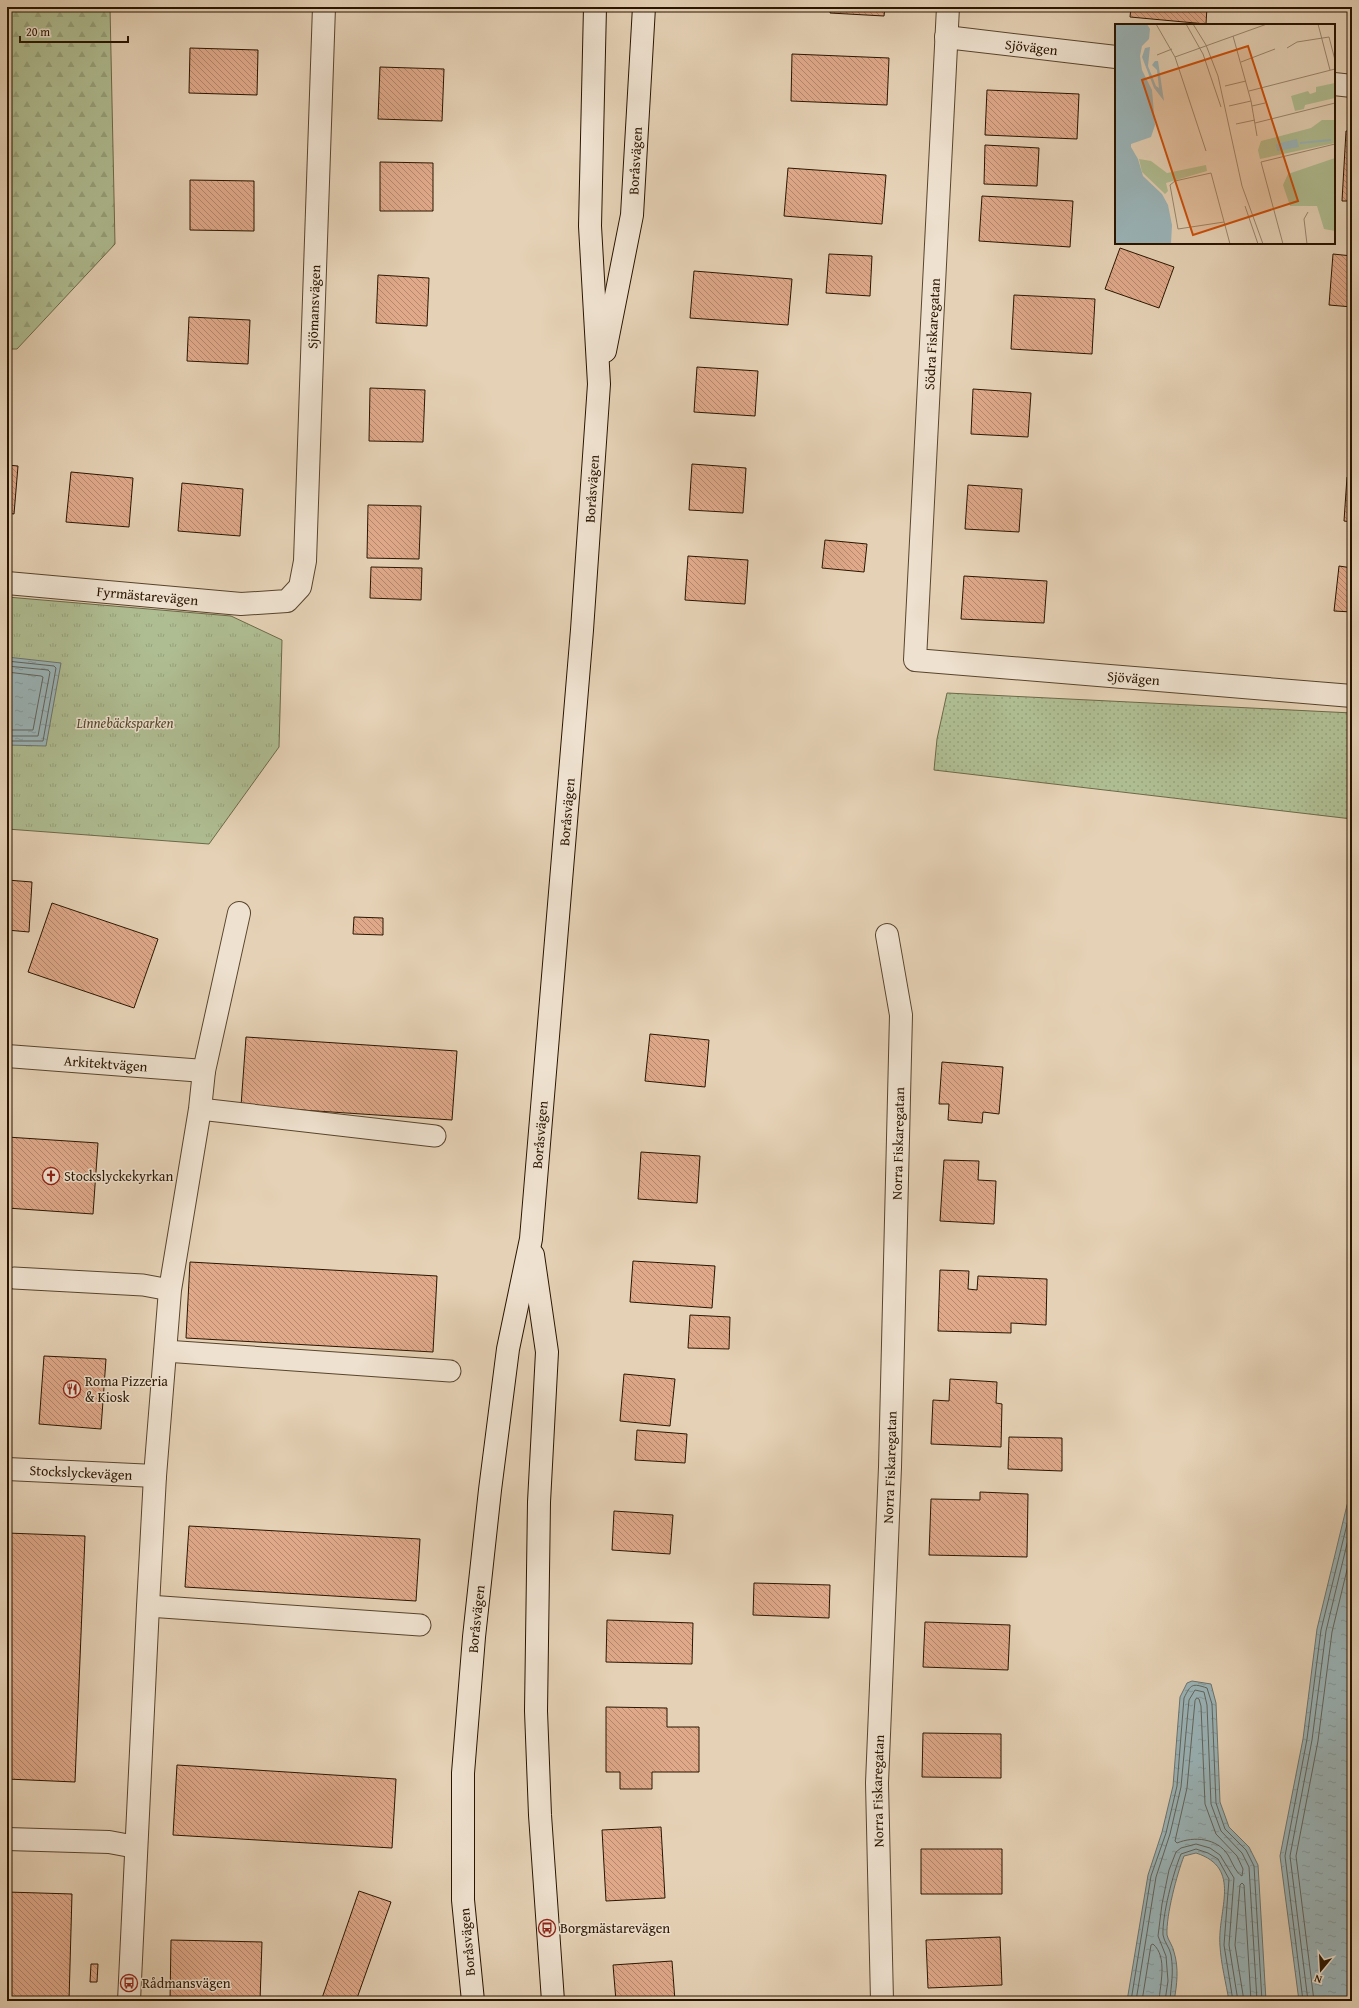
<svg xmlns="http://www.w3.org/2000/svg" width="1359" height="2008" font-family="'Gentium Book Plus',serif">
<defs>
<pattern id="grass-dots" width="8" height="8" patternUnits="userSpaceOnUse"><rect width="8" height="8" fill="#afbd92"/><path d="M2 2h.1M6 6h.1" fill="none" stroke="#97a27c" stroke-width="1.8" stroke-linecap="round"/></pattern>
<pattern id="forest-firs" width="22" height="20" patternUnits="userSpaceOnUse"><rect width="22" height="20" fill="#afbd92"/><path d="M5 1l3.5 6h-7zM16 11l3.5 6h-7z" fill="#97a27c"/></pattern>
<pattern id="park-tufts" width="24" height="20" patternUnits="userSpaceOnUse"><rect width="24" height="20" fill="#afbd92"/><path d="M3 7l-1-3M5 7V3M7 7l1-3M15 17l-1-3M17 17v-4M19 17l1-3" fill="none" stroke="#97a27c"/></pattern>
<pattern id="water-ripples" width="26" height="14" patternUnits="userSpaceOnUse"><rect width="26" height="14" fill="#9ab4b8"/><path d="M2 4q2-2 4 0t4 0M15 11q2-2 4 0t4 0" fill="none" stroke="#859a9c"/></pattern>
<pattern id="building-back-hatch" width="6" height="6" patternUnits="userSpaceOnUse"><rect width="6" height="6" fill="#dfa98a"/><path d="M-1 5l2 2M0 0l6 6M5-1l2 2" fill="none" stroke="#b5886e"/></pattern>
</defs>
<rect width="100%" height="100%" fill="#e5d1b5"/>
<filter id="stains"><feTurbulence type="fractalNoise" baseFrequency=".005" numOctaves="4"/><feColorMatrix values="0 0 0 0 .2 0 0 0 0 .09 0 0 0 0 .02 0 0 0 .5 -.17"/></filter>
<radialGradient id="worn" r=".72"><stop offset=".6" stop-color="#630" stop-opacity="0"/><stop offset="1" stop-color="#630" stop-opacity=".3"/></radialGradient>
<!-- grass -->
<path fill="url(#grass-dots)" stroke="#6c6949" d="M 947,693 L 1352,713 L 1352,819 L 934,770 L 937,739 Z"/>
<!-- forest -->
<path fill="url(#forest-firs)" stroke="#6c6949" d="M 7,7 L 110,7 L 115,244 L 17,349 L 7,349 Z"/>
<!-- park -->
<path fill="url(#park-tufts)" stroke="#6c6949" d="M 7,597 L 231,616 L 282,640 L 279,747 L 209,844 L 7,829 Z"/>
<!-- water -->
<path fill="url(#water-ripples)" stroke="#6d746e" d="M 7,657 L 61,663 L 46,746 L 7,745 Z
M 1352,1494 L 1352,2001 L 1299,2001 L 1280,1856 L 1303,1739 L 1317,1629 L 1347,1505 Z
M 1192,1681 L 1211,1684 L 1216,1703 L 1220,1802 L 1229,1827 L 1249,1847 L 1258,1865 L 1266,2001 L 1229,2001 C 1226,1983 1221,1964 1220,1946 C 1217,1910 1243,1868 1196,1853 L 1184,1856 C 1177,1874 1166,1915 1167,1935 C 1168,1940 1173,1946 1174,1952 C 1179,1968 1177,1985 1174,2001 L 1127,2001 L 1148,1875 L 1162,1832 L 1173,1786 L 1180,1697 L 1187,1683 Z"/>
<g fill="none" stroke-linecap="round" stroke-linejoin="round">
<!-- shore -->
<path stroke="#62645c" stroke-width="1" d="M 7,661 L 54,666 L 56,668 L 43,741 L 7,741
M 7,666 L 48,670 L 50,672 L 38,736 L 7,736
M 7,672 L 41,676 L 43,677 L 33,730 L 7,730
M 1197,1698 L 1199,1699 L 1201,1706 L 1205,1804 L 1216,1834 L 1237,1856 L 1243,1869 L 1242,1876 C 1236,1873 1232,1862 1228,1855 C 1217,1838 1194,1836 1177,1843 L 1175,1841 L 1187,1788 L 1195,1701 Z
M 1131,2001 L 1151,1876 L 1166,1833 L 1177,1786 L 1184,1698 C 1191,1684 1192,1683 1207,1688 L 1212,1704 L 1216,1803 L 1225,1829 L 1246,1850 L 1254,1866 L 1262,2001
M 1136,2001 L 1156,1877 L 1170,1834 L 1181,1787 L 1189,1700 L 1195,1690 L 1204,1692 L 1207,1705 L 1211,1804 L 1221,1831 L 1242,1853 L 1249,1867 L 1257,2001
M 1142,2001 L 1151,1945 L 1153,1944 C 1168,1957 1160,1984 1159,2001
M 1165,2001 L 1168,1981 L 1166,1956 L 1158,1936 L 1162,1904 L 1169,1870 L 1176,1852 L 1181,1848 L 1196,1844 L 1210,1848 L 1220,1855 L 1234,1878 L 1229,1945 L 1238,2001
M 1170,2001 C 1171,1984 1174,1973 1171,1955 C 1170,1948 1164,1942 1163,1935 C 1162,1916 1173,1873 1181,1854 L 1196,1849 L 1208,1853 L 1218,1859 L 1229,1879 L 1224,1945 L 1233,2001
M 1244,2001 L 1235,1945 L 1240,1885 L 1242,1883 L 1244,1885 L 1251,2001
M 1303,2001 L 1285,1856 L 1307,1739 L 1321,1630 L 1352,1504
M 1308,2001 L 1290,1856 L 1312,1740 L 1326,1631 L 1352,1523
M 1314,2001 L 1296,1856 L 1318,1741 L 1332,1632 L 1352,1549"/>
</g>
<!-- building -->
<path fill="url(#building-back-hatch)" stroke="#2a1500" d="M 831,7 L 885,7 L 884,16 L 830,13 Z
M 1131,7 L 1207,7 L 1206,24 L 1130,17 Z
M 190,48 L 258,50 L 257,95 L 189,93 Z
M 792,54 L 889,58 L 887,105 L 791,101 Z
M 380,67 L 444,69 L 442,121 L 378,119 Z
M 987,90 L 1079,94 L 1077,139 L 985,135 Z
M 1346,131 L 1352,131 L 1352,201 L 1342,201 Z
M 985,145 L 1039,148 L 1037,186 L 984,184 Z
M 380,162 L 433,163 L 433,211 L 380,211 Z
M 788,168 L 886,175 L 882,224 L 784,216 Z
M 190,180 L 254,181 L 254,231 L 190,230 Z
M 982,196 L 1073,201 L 1070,247 L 979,241 Z
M 1120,248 L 1174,267 L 1159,308 L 1105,289 Z
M 829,254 L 872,256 L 870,296 L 826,293 Z
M 1333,254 L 1352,256 L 1352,307 L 1329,305 Z
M 694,271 L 792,279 L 788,325 L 690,318 Z
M 378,275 L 429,278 L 427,326 L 376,323 Z
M 1014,295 L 1095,299 L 1092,354 L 1011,349 Z
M 189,317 L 250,320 L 248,364 L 187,361 Z
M 697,367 L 758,371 L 755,416 L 694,412 Z
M 370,388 L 425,390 L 423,442 L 369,441 Z
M 973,389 L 1031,393 L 1028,437 L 971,434 Z
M 692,464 L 746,468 L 743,513 L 689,510 Z
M 7,465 L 18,466 L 14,514 L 7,513 Z
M 71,472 L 133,478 L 129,527 L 66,522 Z
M 1347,477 L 1352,477 L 1352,522 L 1344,521 Z
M 182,483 L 243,489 L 240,536 L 178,531 Z
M 968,485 L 1022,489 L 1019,532 L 965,529 Z
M 368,505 L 421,506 L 419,559 L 367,558 Z
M 825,540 L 867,544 L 864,572 L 822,568 Z
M 688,556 L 748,560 L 745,604 L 685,600 Z
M 1339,566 L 1352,568 L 1352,612 L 1334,611 Z
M 371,567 L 422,568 L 421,600 L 370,598 Z
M 964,576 L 1047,581 L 1044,623 L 961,619 Z
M 7,880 L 32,882 L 29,932 L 7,930 Z
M 52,903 L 158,939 L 134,1008 L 28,972 Z
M 354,917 L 383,918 L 383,935 L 353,934 Z
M 650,1034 L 709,1040 L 705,1087 L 645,1081 Z
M 246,1037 L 457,1051 L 452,1120 L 241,1106 Z
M 942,1062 L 1003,1067 L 999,1114 L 983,1112 L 982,1123 L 948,1120 L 949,1104 L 939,1104 Z
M 7,1137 L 98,1143 L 93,1214 L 7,1208 Z
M 641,1152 L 700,1156 L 697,1203 L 638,1199 Z
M 944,1160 L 979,1161 L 978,1180 L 996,1181 L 994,1224 L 940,1221 Z
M 633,1261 L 715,1266 L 712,1308 L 630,1302 Z
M 190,1262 L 437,1276 L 433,1352 L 186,1338 Z
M 940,1270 L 969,1271 L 968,1289 L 977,1290 L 978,1276 L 1047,1279 L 1046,1325 L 1011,1323 L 1011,1333 L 938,1331 Z
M 690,1315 L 730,1317 L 729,1349 L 688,1348 Z
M 44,1356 L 106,1359 L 101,1429 L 39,1424 Z
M 624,1374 L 675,1379 L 670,1426 L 620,1421 Z
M 950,1379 L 997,1382 L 996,1403 L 1002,1404 L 1001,1447 L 931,1444 L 933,1400 L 949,1401 Z
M 637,1430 L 687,1434 L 685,1463 L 635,1460 Z
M 1009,1437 L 1062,1438 L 1062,1471 L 1008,1469 Z
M 980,1492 L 1028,1494 L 1027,1557 L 929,1555 L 931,1499 L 980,1500 Z
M 614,1511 L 673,1515 L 670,1554 L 612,1550 Z
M 189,1526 L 420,1539 L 416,1601 L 185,1587 Z
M 7,1533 L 85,1536 L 75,1782 L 7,1779 Z
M 754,1583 L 830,1585 L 829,1618 L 753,1615 Z
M 607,1620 L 693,1623 L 692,1664 L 606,1662 Z
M 925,1622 L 1010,1625 L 1008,1670 L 923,1667 Z
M 606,1707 L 667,1708 L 667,1727 L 699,1727 L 699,1772 L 652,1772 L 652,1789 L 620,1789 L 620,1772 L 606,1772 Z
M 923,1733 L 1001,1734 L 1001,1778 L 922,1777 Z
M 177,1765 L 396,1779 L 392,1848 L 173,1835 Z
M 661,1827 L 665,1898 L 606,1901 L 602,1830 Z
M 921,1849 L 1002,1849 L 1002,1894 L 921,1894 Z
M 359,1891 L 391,1902 L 356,2001 L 321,2001 Z
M 7,1892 L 72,1894 L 69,2001 L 7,2001 Z
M 1000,1937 L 1002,1985 L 928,1988 L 926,1940 Z
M 171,1940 L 262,1942 L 260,2001 L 170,2001 Z
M 672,1961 L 675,2001 L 616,2001 L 613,1965 Z
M 91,1964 L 98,1964 L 97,1982 L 90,1982 Z"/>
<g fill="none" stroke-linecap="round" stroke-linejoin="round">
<!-- lane casing -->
<g stroke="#59442d" stroke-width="23">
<path id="lane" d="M 200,1109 L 435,1136
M 14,1278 L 143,1285 L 170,1290
M 165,1351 L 450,1371
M 148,1606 L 420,1625"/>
</g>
<!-- street casing -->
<g stroke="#59442d" stroke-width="24">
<g id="street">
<path id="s1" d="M 948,7 L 915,660 L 1352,696"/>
<path id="s2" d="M 946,37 L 1116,57"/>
<path d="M 1334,84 L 1352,86"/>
<path id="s3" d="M 7,583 L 241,604 L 287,601 L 300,587 L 305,561 L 324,7"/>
<path id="s4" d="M 7,1056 L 204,1071"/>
<path id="s5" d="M 7,1469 L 155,1476"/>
<path d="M 7,1839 L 109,1842 L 136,1847"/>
<path d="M 129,2001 L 148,1606 L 155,1476 L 170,1290 L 200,1109 L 204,1071 L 239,913"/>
<path id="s6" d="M 882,2001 L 877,1783 L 890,1467 L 901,1015 L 887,935"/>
</g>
</g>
<!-- secondary casing -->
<g stroke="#2a1500" stroke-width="24">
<g id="secondary">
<path id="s7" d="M 605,351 L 632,215 L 644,7"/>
<path d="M 533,1255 L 547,1352 L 539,1502 L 536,1711 L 540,1815 L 553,2001"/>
<path id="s8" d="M 473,2001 L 463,1900 L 463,1773 L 474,1637 L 490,1490 L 508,1349 L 531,1239 L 582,630 L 599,384 L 590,226 L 595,7"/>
</g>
</g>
<!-- lane -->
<use href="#lane" stroke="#eee1cf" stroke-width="21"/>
<!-- street -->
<use href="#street" stroke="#eee1cf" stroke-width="22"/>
<!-- secondary -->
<use href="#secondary" stroke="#eee1cf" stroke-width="22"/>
</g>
<!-- icons -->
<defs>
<g id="church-ring" transform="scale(0.9)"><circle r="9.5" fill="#eee1cf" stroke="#8f2418" stroke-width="1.5"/><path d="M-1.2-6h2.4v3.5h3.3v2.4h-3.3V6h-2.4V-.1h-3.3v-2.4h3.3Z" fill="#8f2418"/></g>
<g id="restaurant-ring" transform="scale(0.9)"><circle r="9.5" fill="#eee1cf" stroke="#8f2418" stroke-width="1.5"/><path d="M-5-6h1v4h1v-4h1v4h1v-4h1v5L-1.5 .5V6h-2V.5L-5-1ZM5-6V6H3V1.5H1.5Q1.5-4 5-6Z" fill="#8f2418"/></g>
<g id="bus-ring" transform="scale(0.9)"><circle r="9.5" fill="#eee1cf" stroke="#8f2418" stroke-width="1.5"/><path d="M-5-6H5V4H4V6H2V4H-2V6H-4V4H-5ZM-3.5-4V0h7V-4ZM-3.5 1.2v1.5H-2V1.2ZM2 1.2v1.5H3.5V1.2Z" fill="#8f2418"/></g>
</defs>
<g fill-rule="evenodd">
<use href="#church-ring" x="51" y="1176"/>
<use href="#restaurant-ring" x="72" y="1389"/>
<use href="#bus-ring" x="547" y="1928"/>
<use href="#bus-ring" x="129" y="1983"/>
</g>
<g text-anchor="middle" stroke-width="3" stroke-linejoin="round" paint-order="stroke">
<!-- street labels -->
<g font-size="14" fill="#2a1500" stroke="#eee1cf">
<text dy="5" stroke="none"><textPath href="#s2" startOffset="86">Sjövägen</textPath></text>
<text dy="5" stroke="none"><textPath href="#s7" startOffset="193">Boråsvägen</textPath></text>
<text dy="5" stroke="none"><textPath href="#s3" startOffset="581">Sjömansvägen</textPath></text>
<text transform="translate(932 334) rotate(-87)" y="5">Södra Fiskaregatan</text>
<text dy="5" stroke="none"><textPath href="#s8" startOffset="1520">Boråsvägen</textPath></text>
<text dy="5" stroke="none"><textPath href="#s3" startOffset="141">Fyrmästarevägen</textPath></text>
<text dy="5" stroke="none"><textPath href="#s1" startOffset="873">Sjövägen</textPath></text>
<text dy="5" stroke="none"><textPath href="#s8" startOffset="1196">Boråsvägen</textPath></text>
<text dy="5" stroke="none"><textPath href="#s4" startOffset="99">Arkitektvägen</textPath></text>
<text dy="5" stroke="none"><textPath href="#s8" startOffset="872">Boråsvägen</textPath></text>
<text dy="5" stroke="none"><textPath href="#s6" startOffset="858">Norra Fiskaregatan</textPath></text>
<text dy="5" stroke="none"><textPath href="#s6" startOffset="534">Norra Fiskaregatan</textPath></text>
<text dy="5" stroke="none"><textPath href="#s5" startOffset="74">Stockslyckevägen</textPath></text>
<text dy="5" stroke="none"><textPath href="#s8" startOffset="383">Boråsvägen</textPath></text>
<text dy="5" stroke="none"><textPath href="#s6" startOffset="210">Norra Fiskaregatan</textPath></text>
<text transform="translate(467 1942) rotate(-95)" y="5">Boråsvägen</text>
</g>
<!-- park labels -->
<g font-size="14" font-style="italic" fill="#52472c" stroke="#eee1cf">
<text x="125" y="728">Linnebäcksparken</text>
</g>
<!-- poi labels -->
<g font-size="14" fill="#2a1500" stroke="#eee1cf" text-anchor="start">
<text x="64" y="1181">Stockslyckekyrkan</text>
<text x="85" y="1386">Roma Pizzeria<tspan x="85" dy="16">&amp; Kiosk</tspan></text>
<text x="560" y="1933">Borgmästarevägen</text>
<text x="142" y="1988">Rådmansvägen</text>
</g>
</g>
<!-- overview -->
<g transform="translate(1115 24)">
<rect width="220" height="220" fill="#e5d1b5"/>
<path d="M 220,59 L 220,74 L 190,81 L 189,85 L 180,87 L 176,72 L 193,67 L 195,70 L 201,68 L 201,63 ZM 24,135 L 36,137 L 52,149 L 91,141 L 92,147 L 51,159 L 53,167 L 50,170 L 27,148 Z" fill="#afbd92"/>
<path d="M 220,134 L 220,207 L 209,205 L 202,182 L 175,182 L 168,161 L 173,150 Z" fill="#afbd92"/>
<path d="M 207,96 L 220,96 L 220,119 L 145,135 L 143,126 L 146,117 L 196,104 Z" fill="#afbd92"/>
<path d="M 0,0 L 32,0 L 35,5 L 34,15 L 27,22 L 25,32 L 27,46 L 37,66 L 40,101 L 36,113 L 16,120 L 16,123 L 23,135 L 28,152 L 47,170 L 53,181 L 57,201 L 56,220 L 0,220 ZM 35,23 L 33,42 L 41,62 L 44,64 L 42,46 L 37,41 L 40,37 L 43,37 L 49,77 L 39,64 L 27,33 L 30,24 ZM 182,115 L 184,123 L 162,127 L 161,120 Z" fill="#9ab4b8"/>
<path fill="none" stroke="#9ab4b8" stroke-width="2" d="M 185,119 L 216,116"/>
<path fill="none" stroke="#9a866d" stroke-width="1" d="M 41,0 L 60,33 L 91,127M 71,0 L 88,30 L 106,83M 78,0 L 91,21 L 103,52 L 127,162 L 148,220M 203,0 L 215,46M 118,12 L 136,77 L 142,112M 172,24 L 182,18 L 214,13 L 220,36M 42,31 L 57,25M 60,33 L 152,0M 126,38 L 160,25M 110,62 L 131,57M 134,67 L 220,45M 114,82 L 136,77M 137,82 L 150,79M 140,99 L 220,79M 121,100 L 140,96M 130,182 L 143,220M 109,198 L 63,205 L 55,161 L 60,157 L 96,149 L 115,220M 168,220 L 146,138 L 220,120M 192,220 L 189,195 L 193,188"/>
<path fill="#cc4f0a" fill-opacity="0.15" stroke="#cc4f0a" stroke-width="2" d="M 133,22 L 183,177 L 78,211 L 27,56 Z"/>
<rect width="220" height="220" fill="none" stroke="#2a1500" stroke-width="2"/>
</g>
<!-- margin -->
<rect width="1359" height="2008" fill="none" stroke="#e5d1b5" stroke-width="24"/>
<rect x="8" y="8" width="1343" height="1992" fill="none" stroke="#2a1500" stroke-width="2"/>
<rect x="12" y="12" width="1335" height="1984" fill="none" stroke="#2a1500"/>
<!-- north arrow -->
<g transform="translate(1321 1970) rotate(198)" stroke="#eee1cf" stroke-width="3" paint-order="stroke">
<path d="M0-3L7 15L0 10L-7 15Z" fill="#2a1500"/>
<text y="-6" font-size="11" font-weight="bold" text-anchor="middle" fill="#2a1500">N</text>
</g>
<!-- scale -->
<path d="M20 36v6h108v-6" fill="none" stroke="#2a1500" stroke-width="2"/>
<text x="26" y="36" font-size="12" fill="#2a1500" stroke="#eee1cf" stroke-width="3" paint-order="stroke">20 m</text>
<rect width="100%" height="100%" filter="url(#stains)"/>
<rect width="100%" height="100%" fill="url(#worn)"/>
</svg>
